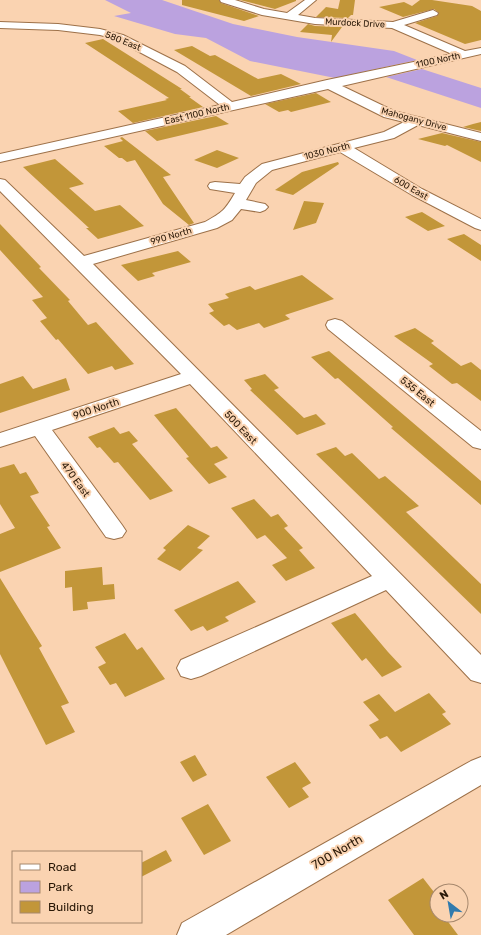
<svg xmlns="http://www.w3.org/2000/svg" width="481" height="935" font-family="Rubik,sans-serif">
<rect width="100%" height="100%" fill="#fad3b1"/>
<!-- green -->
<path fill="#bba2df" d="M 105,0 L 162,0 L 233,24 L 297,37 L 394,51 L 417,60 L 335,78 L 250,61 L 206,38 L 175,34 L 114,16 L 131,13 Z
M 422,69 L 481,88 L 481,108 L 386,77 Z"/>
<!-- building -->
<path fill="#c29639" d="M 182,0 L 219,0 L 221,3 L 259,16 L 244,21 L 182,5 Z
M 240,0 L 296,0 L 296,1 L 275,9 Z
M 340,0 L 355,0 L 353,15 L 351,15 L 348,18 L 316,17 L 326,7 L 338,9 Z
M 420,0 L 432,0 L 472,6 L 481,11 L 481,40 L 465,44 L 415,23 L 437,16 L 439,13 L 434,9 L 403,17 L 379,7 L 404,2 L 412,6 Z
M 308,24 L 315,26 L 342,27 L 331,42 L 332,35 L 300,32 Z
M 103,39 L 182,89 L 180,89 L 191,97 L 189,97 L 203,107 L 133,123 L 118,111 L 167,100 L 165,99 L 169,98 L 85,43 Z
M 192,46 L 210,56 L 215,55 L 258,79 L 281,74 L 301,84 L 251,96 L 174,50 Z
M 316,93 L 331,102 L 291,112 L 288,110 L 279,112 L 265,104 Z
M 216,116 L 229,124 L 157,141 L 145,131 Z
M 481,122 L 481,131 L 463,127 L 473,124 Z
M 442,133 L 481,142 L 481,162 L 447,145 L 445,146 L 418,139 Z
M 122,137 L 171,175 L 163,177 L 194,223 L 189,225 L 163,204 L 135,160 L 127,162 L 122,158 L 119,158 L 104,146 L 123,141 L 120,138 Z
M 217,150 L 239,158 L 217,168 L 194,160 Z
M 55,159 L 84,184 L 69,188 L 95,211 L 120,205 L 144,226 L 98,239 L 86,228 L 89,228 L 23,167 Z
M 338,162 L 339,164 L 293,195 L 275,190 L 302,172 Z
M 304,201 L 324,203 L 316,223 L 293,230 Z
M 422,212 L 445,226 L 428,231 L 405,217 Z
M 0,224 L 41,267 L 39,268 L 70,300 L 68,301 L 88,325 L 96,322 L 134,364 L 115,370 L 112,366 L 88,374 L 58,339 L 56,340 L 40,321 L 47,318 L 32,300 L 43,297 L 0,250 Z
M 464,234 L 481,245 L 481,261 L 447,239 Z
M 178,251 L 191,262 L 152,273 L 155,276 L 138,281 L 121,265 Z
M 302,275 L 334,299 L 285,315 L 290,319 L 264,328 L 259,323 L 237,330 L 229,324 L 224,326 L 209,313 L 214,311 L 208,304 L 229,298 L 225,294 L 250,286 L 255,290 Z
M 415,328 L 434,341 L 431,343 L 461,366 L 471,362 L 481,370 L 481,401 L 457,383 L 452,384 L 429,366 L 433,364 L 394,336 Z
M 329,351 L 481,481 L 481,505 L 391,428 L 393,427 L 338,378 L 335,379 L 311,357 Z
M 265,374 L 279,388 L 274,390 L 304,418 L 316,414 L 326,424 L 297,435 L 250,390 L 252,389 L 244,380 Z
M 23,376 L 33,389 L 66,378 L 70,390 L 0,413 L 0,384 Z
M 176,408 L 211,448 L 217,446 L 228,458 L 214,464 L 227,477 L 209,484 L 186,458 L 189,457 L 154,415 Z
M 114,427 L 120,434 L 129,431 L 138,441 L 132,444 L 173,491 L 150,500 L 118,462 L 114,463 L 100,447 L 97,448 L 88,437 Z
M 336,447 L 345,456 L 352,453 L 379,479 L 385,476 L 419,506 L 406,512 L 481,584 L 481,614 L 316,454 Z
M 14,464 L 20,474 L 26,472 L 39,493 L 30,496 L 50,526 L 47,527 L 61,548 L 0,572 L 0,534 L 15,528 L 0,504 L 0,468 Z
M 254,499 L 271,517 L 278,514 L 288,526 L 284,528 L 303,548 L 299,550 L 315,568 L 286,581 L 272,565 L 287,558 L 265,535 L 257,539 L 231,508 Z
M 188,525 L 210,536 L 197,548 L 203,550 L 180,571 L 157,559 L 166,550 L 163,548 Z
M 102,567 L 103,585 L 114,584 L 115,599 L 87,602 L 88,609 L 73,611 L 72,587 L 65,588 L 65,571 Z
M 0,578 L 42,646 L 39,648 L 69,703 L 61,706 L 75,732 L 46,745 L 0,654 Z
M 238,581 L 256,602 L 225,617 L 229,621 L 207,631 L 203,626 L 191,631 L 174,610 Z
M 355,613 L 388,652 L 402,667 L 382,677 L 366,658 L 362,661 L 331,623 Z
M 125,633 L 137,650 L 142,647 L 165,679 L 125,697 L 116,683 L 110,685 L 98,667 L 106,663 L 95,647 Z
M 429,693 L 446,712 L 442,714 L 451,724 L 401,752 L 387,736 L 380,739 L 369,725 L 379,720 L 363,702 L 379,694 L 395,712 Z
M 195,755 L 207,775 L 193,782 L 180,762 Z
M 295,762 L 311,783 L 302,788 L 309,797 L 289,808 L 266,777 Z
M 208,804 L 231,841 L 204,855 L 181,818 Z
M 166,850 L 172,861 L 141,877 L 141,863 Z
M 423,878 L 437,896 L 437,915 L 443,915 L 458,935 L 414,935 L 388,900 Z"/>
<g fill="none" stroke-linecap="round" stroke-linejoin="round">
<!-- minor casing -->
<g stroke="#9d7149" stroke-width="2">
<path id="minor" d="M 220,0 L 235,0 L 264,9 L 287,13 L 305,0 L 316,0 L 298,15 L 315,18 L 393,22 L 433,10 L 438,13 L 437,15 L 404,25 L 465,51 L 481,48 L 481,54 L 342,86 L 394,111 L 481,133 L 481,141 L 418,125 L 394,138 L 354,148 L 422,189 L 481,219 L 481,230 L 475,228 L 412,195 L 340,152 L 272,170 L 256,183 L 246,200 L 265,204 L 268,207 L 265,210 L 260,212 L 241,209 L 232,220 L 217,228 L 93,264 L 481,655 L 481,683 L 471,680 L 386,590 L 201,676 L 191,679 L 181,676 L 177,668 L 181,660 L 372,576 L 190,384 L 52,430 L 122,525 L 126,531 L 122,537 L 114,539 L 106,537 L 35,436 L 0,447 L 0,433 L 181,374 L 0,191 L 0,179 L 5,180 L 84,256 L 205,222 C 223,212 225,210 235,193 L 210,189 L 208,186 L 210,183 L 215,182 L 240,184 L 245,177 L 262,164 L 384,132 L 404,122 L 384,117 L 328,89 L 0,162 L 0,154 L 220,105 L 177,72 L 115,39 L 100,35 L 58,30 L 0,28 L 0,22 L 58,24 L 100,29 L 123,35 L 185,66 L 232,102 L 327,80 L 452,54 L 392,28 L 315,24 L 262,15 L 221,2 Z
M 335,319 L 342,321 L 481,431 L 481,449 L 473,447 L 328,329 L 326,325 L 328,321 Z
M 481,757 L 481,785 L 226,935 L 177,935 L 182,923 L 471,761 Z"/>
</g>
<!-- minor -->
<use href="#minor" fill="#fff" fill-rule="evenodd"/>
</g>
<g text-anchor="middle" stroke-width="4" stroke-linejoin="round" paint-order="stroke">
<!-- far-street labels -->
<g font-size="9" fill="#291807" stroke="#fad3b1">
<text transform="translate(355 23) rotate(3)" y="3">Murdock Drive</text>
<text transform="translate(123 41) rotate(22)" y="3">580 East</text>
<text transform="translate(438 60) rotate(-12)" y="3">1100 North</text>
<text transform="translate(197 114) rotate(-13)" y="3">East 1100 North</text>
<text transform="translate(414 119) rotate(15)" y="3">Mahogany Drive</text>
<text transform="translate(327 151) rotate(-14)" y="3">1030 North</text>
<text transform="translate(411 188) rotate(30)" y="3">600 East</text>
<text transform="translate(171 236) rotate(-16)" y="3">990 North</text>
</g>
<!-- street labels -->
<g font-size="10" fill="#291807" stroke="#fad3b1">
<text transform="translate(418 391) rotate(39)" y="4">535 East</text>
<text transform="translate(96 408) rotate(-18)" y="4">900 North</text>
<text transform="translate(241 427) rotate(46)" y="4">500 East</text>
<text transform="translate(76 479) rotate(54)" y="4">470 East</text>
</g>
<!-- near-street labels -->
<g font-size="12" fill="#291807" stroke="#fad3b1">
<text transform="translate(337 852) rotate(-30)" y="4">700 North</text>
</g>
</g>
<!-- legend -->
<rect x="12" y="851" width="130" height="72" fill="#fad3b1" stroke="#a6886d"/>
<rect x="20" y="864" width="20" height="6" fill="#ffffff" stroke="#a6886d"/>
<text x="48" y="871" font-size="12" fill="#291807">Road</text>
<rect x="20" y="881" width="20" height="12" fill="#bba2df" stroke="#a6886d"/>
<text x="48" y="891" font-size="12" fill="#291807">Park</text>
<rect x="20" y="901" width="20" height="12" fill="#c29639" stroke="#a6886d"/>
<text x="48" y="911" font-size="12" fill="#291807">Building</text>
<!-- north arrow -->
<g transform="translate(449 903) rotate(329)"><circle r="19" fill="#fad3b1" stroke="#a6886d"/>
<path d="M0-3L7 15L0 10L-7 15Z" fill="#307aad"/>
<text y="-6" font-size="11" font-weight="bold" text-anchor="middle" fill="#291807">N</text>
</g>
</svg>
